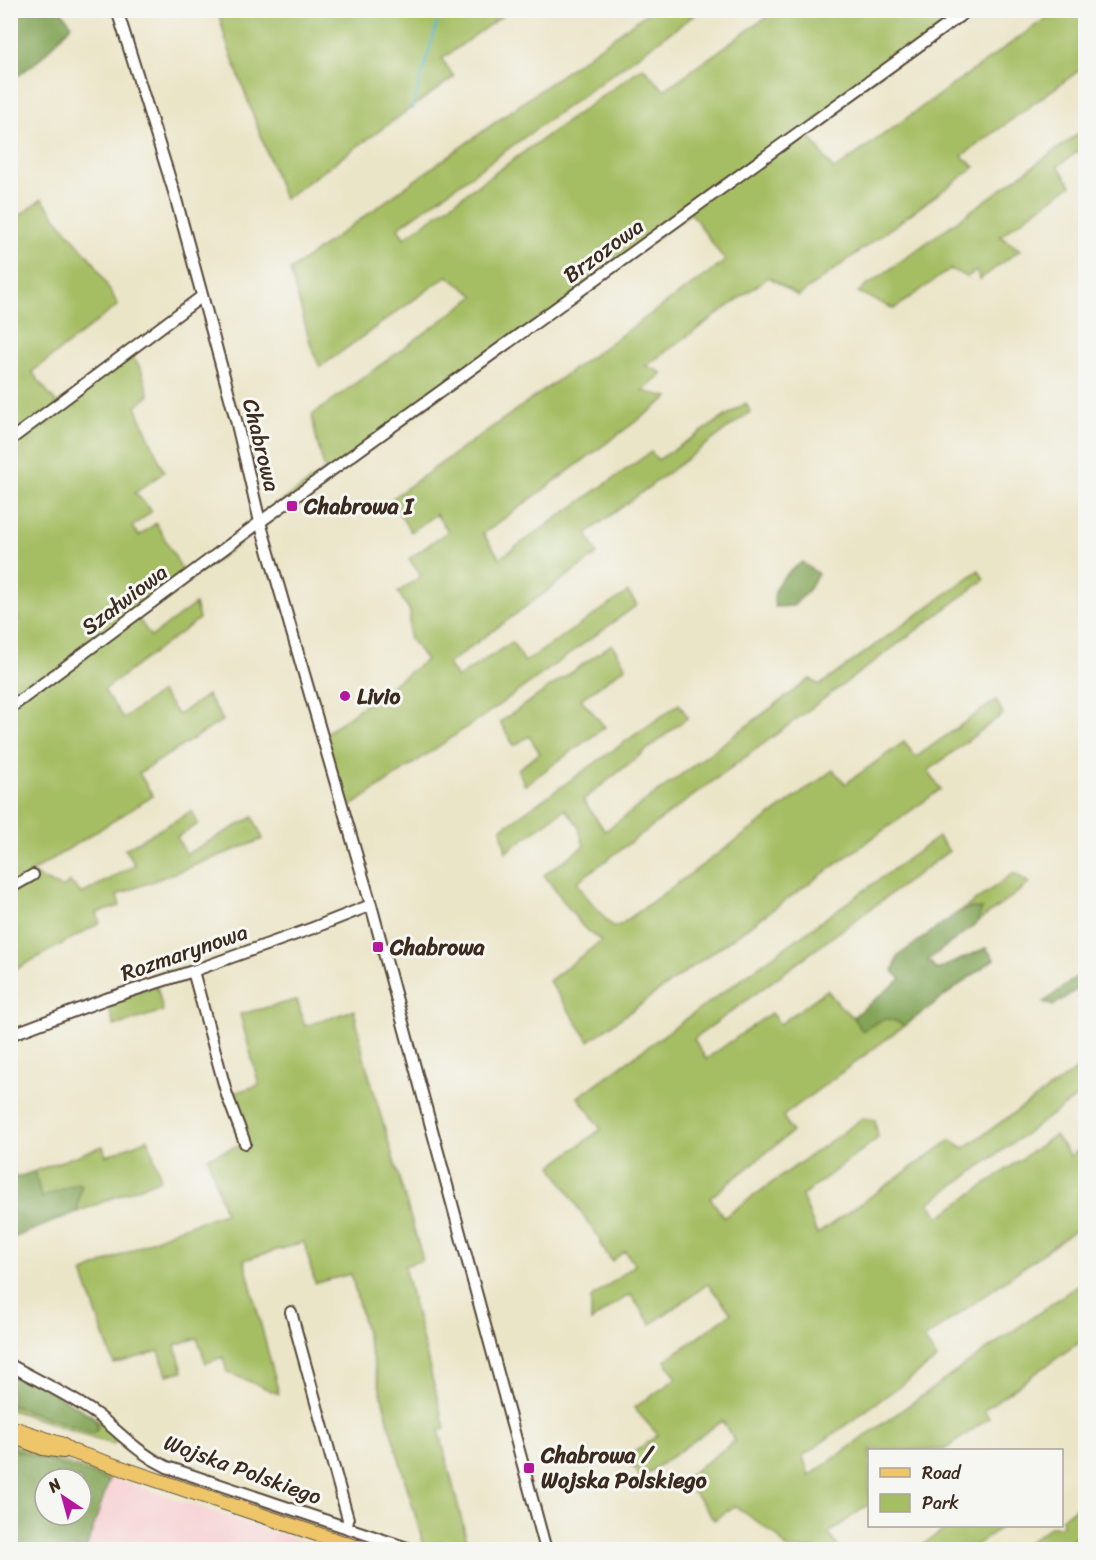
<svg xmlns="http://www.w3.org/2000/svg" width="1096" height="1560" font-family="Sriracha,sans-serif">
<rect width="100%" height="100%" fill="#f6f6f2"/>
<filter id="ink" filterUnits="userSpaceOnUse"><feTurbulence type="fractalNoise" baseFrequency=".0167" numOctaves="2"/><feDisplacementMap in="SourceGraphic" scale="12" xChannelSelector="R" yChannelSelector="G"/><feConvolveMatrix kernelMatrix="1 2 1 2 8 2 1 2 1" color-interpolation-filters="sRGB"/></filter>
<filter id="wash" filterUnits="userSpaceOnUse"><feTurbulence type="fractalNoise" baseFrequency=".008" numOctaves="4" result="noise"/><feDisplacementMap in="SourceGraphic" scale="24" xChannelSelector="R" yChannelSelector="G"/><feGaussianBlur stdDeviation="1.35" result="paint"/><feColorMatrix in="noise" values="0 0 0 0 0 0 0 0 0 0 0 0 0 0 0 0 0 1.4 0 .05"/><feComposite in="paint" operator="in"/></filter>
<g filter="url(#wash)">
<rect width="100%" height="100%" fill="#ebe5c8"/>
<!-- built -->
<path fill="#f7cfd2" d="M 110,1477 L 294,1539 L 339,1549 L 86,1550 Z"/>
<!-- green -->
<path fill="#a6be63" stroke="#707440" stroke-width="1.5" d="M 218,11 L 218,10 L 509,11 L 442,59 L 454,77 L 284,199 L 226,41 Z
M 650,11 L 700,11 L 398,228 L 404,238 L 643,67 L 664,90 L 775,11 L 968,11 L 804,129 L 834,170 L 1056,11 L 1085,11 L 1085,66 L 962,156 L 975,167 L 798,296 L 769,277 L 646,366 L 663,373 L 642,391 L 669,397 L 483,534 L 500,558 L 651,452 L 658,460 L 746,403 L 750,412 L 587,533 L 597,554 L 448,664 L 457,678 L 512,642 L 525,662 L 628,592 L 637,605 L 495,708 L 344,811 L 322,736 L 426,660 L 409,637 L 410,611 L 398,592 L 421,576 L 409,559 L 448,531 L 436,514 L 411,532 L 390,500 L 725,261 L 691,213 L 138,618 L 151,637 L 195,604 L 199,619 L 104,690 L 123,718 L 161,692 L 178,715 L 207,695 L 223,720 L 139,773 L 153,796 L 30,873 L 62,888 L 70,882 L 82,894 L 135,865 L 125,849 L 192,811 L 198,824 L 177,837 L 186,854 L 253,817 L 263,839 L 117,895 L 120,906 L 97,913 L 100,923 L 11,972 L 10,627 L 20,619 L 11,607 L 11,222 L 42,199 L 57,219 L 95,264 L 118,305 L 32,372 L 57,404 L 131,354 L 142,371 L 149,395 L 136,407 L 164,472 L 135,493 L 152,511 L 132,527 L 139,536 L 156,523 L 184,573 L 325,470 L 317,442 L 312,415 L 475,296 L 447,276 L 320,367 L 312,349 L 290,270 Z
M 1085,129 L 1085,146 L 1058,166 L 1071,185 L 1000,236 L 1020,250 L 980,279 L 976,271 L 967,277 L 950,269 L 894,309 L 858,292 Z
M 979,570 L 984,580 L 577,882 L 585,895 L 613,927 L 620,925 L 833,770 L 845,784 L 904,742 L 916,757 L 996,700 L 1003,714 L 928,771 L 941,789 L 589,1041 L 549,981 L 601,941 L 582,926 L 544,875 L 584,846 L 578,825 L 565,809 L 506,852 L 501,829 L 679,704 L 688,717 L 583,800 L 605,831 L 810,679 L 820,685 Z
M 612,644 L 626,667 L 581,699 L 605,727 L 525,785 L 518,769 L 540,753 L 529,736 L 514,746 L 500,722 Z
M 938,837 L 949,851 L 694,1039 L 706,1059 L 771,1013 L 780,1024 L 827,990 L 840,1006 L 853,1017 L 901,979 L 893,971 L 898,956 L 1014,873 L 1030,883 L 928,959 L 937,970 L 986,948 L 994,959 L 783,1116 L 792,1132 L 710,1198 L 724,1217 L 863,1118 L 875,1120 L 878,1138 L 802,1196 L 817,1234 L 951,1140 L 964,1148 L 1083,1065 L 1081,1094 L 929,1203 L 939,1217 L 1055,1135 L 1070,1156 L 1085,1145 L 1085,1223 L 924,1339 L 937,1359 L 803,1456 L 809,1476 L 1085,1280 L 1085,1338 L 984,1410 L 989,1418 L 944,1450 L 870,1450 L 869,1504 L 828,1534 L 840,1549 L 787,1549 L 776,1535 L 735,1506 L 714,1520 L 699,1499 L 682,1480 L 735,1441 L 722,1421 L 640,1479 L 636,1469 L 622,1461 L 658,1435 L 634,1408 L 677,1378 L 665,1361 L 731,1313 L 708,1284 L 651,1324 L 630,1294 L 591,1321 L 591,1298 L 635,1265 L 625,1251 L 612,1261 L 599,1243 L 601,1241 L 582,1214 L 552,1166 L 601,1129 L 578,1097 Z
M 157,987 L 163,1011 L 114,1026 L 106,999 Z
M 297,1000 L 305,1026 L 354,1010 L 364,1058 L 423,1260 L 404,1266 L 445,1429 L 439,1430 L 469,1549 L 445,1549 L 442,1541 L 424,1546 L 389,1424 L 351,1274 L 315,1283 L 304,1242 L 244,1260 L 279,1394 L 227,1372 L 223,1357 L 206,1363 L 197,1338 L 175,1345 L 183,1371 L 167,1375 L 159,1351 L 114,1364 L 82,1273 L 178,1229 L 225,1213 L 208,1157 L 245,1143 L 227,1095 L 259,1085 L 240,1014 Z
M 148,1139 L 161,1179 L 77,1212 L 81,1186 L 41,1198 L 35,1171 L 103,1146 L 106,1156 Z
M 11,1405 L 93,1433 L 97,1430 L 97,1424 L 93,1416 L 119,1440 L 112,1444 L 103,1441 L 11,1410 Z
M 11,1444 L 110,1477 L 109,1481 L 11,1448 Z
M 1085,1501 L 1085,1531 L 1060,1549 L 1018,1549 L 1051,1526 L 1062,1526 L 1062,1518 Z
M 950,1526 L 999,1526 L 1001,1527 L 973,1547 L 975,1549 L 916,1549 Z
M 1085,1534 L 1085,1549 L 1064,1549 Z"/>
<!-- forest -->
<path fill="#84a559" stroke="#60683c" stroke-width="1.5" fill-rule="evenodd" d="M 27,11 L 61,11 L 72,25 L 39,60 L 11,81 L 11,22 Z
M 802,562 L 818,574 L 807,592 L 793,606 L 775,607 C 770,584 785,575 802,562 Z
M 972,908 L 982,909 L 977,923 L 928,960 L 937,970 L 986,948 L 994,959 L 904,1026 C 886,1013 880,1021 862,1031 L 853,1017 L 901,979 L 893,971 L 898,956 L 960,911 Z
M 1085,970 L 1085,984 L 1053,1006 L 1044,1002 Z
M 11,1156 L 15,1178 L 35,1171 L 41,1198 L 78,1183 L 81,1185 L 77,1212 L 11,1239 Z
M 11,1369 L 93,1416 L 97,1424 L 97,1430 L 93,1433 L 11,1405 Z
M 10,1448 L 109,1481 L 86,1549 L 11,1549 ZM 45,1479 L 81,1479 L 81,1515 L 45,1515 Z"/>
<g fill="none" stroke-linecap="round" stroke-linejoin="round">
<!-- stream -->
<path stroke="#51bacf" stroke-width="2" d="M 412,109 L 441,10"/>
</g>
</g>
<g filter="url(#ink)">
<g fill="none" stroke-linecap="round" stroke-linejoin="round">
<!-- minor casing -->
<g stroke="#554638" stroke-width="14">
<path id="minor" d="M 117,10 L 174,192 L 236,420 L 260,522 L 371,905 L 546,1550
M 10,440 L 201,297
M 10,708 L 260,522 L 968,10
M 10,888 L 33,875
M 193,971 L 227,1095 L 245,1143
M 10,1035 L 106,999 L 193,971 L 313,928 L 371,905
M 291,1312 L 348,1519 L 347,1528
M 10,1365 C 39,1381 69,1395 96,1414 C 121,1433 136,1452 167,1467 L 413,1550"/>
</g>
<!-- major casing -->
<g stroke="#554638" stroke-width="16">
<path id="major" d="M 10,1427 L 60,1444 L 71,1451 L 364,1550
M 10,1435 L 43,1448 L 63,1451
M 359,1547 L 377,1550"/>
</g>
<!-- minor -->
<use href="#minor" stroke="#fff" stroke-width="10"/>
<!-- major -->
<use href="#major" stroke="#eec569" stroke-width="14"/>
</g>
</g>
<!-- markers -->
<g fill="#b5179e" stroke="#f6f6f2" stroke-width="2">
<rect x="286" y="500" width="12" height="12" rx="3"/>
<circle cx="345" cy="696" r="6"/>
<rect x="372" y="941" width="12" height="12" rx="3"/>
<rect x="523" y="1462" width="12" height="12" rx="3"/>
</g>
<g text-anchor="middle" stroke-width="6" stroke-linejoin="round" paint-order="stroke">
<!-- street labels -->
<g font-size="22" fill="#3b2a1e" stroke="#f6f6f2">
<text transform="translate(603 250) rotate(-36)" y="8">Brzozowa</text>
<text transform="translate(262 445) rotate(76)" y="8">Chabrowa</text>
<text transform="translate(124 599) rotate(-37)" y="8">Szałwiowa</text>
<text transform="translate(184 952) rotate(-19)" y="8">Rozmarynowa</text>
<text transform="translate(243 1469) rotate(20)" y="8">Wojska Polskiego</text>
</g>
<!-- poi labels -->
<g font-size="22" font-weight="bold" fill="#3b2a1e" stroke="#f6f6f2" text-anchor="start">
<text x="304" y="514">Chabrowa I</text>
<text x="357" y="704">Livio</text>
<text x="390" y="955">Chabrowa</text>
<text x="541" y="1463">Chabrowa /<tspan x="541" dy="25">Wojska Polskiego</tspan></text>
</g>
</g>
<!-- margin -->
<rect width="1096" height="1560" fill="none" stroke="#f6f6f2" stroke-width="36"/>
<!-- legend -->
<rect x="868" y="1449" width="195" height="78" fill="#f6f6f2" stroke="#aba49d" stroke-width="1.5"/>
<rect x="880" y="1468" width="30" height="9" fill="#eec569" stroke="#aba49d" stroke-width="1.5"/>
<text x="922" y="1479" font-size="18" fill="#3b2a1e">Road</text>
<rect x="880" y="1494" width="30" height="18" fill="#a6be63" stroke="#aba49d" stroke-width="1.5"/>
<text x="922" y="1509" font-size="18" fill="#3b2a1e">Park</text>
<!-- north arrow -->
<g transform="translate(63 1497) rotate(324)"><circle r="28" fill="#f6f6f2" stroke="#aba49d" stroke-width="1.5"/>
<path d="M0-4.5L10 22L0 15L-10 22Z" fill="#b5179e"/>
<text y="-9" font-size="16" font-weight="bold" text-anchor="middle" fill="#3b2a1e">N</text>
</g>
</svg>
